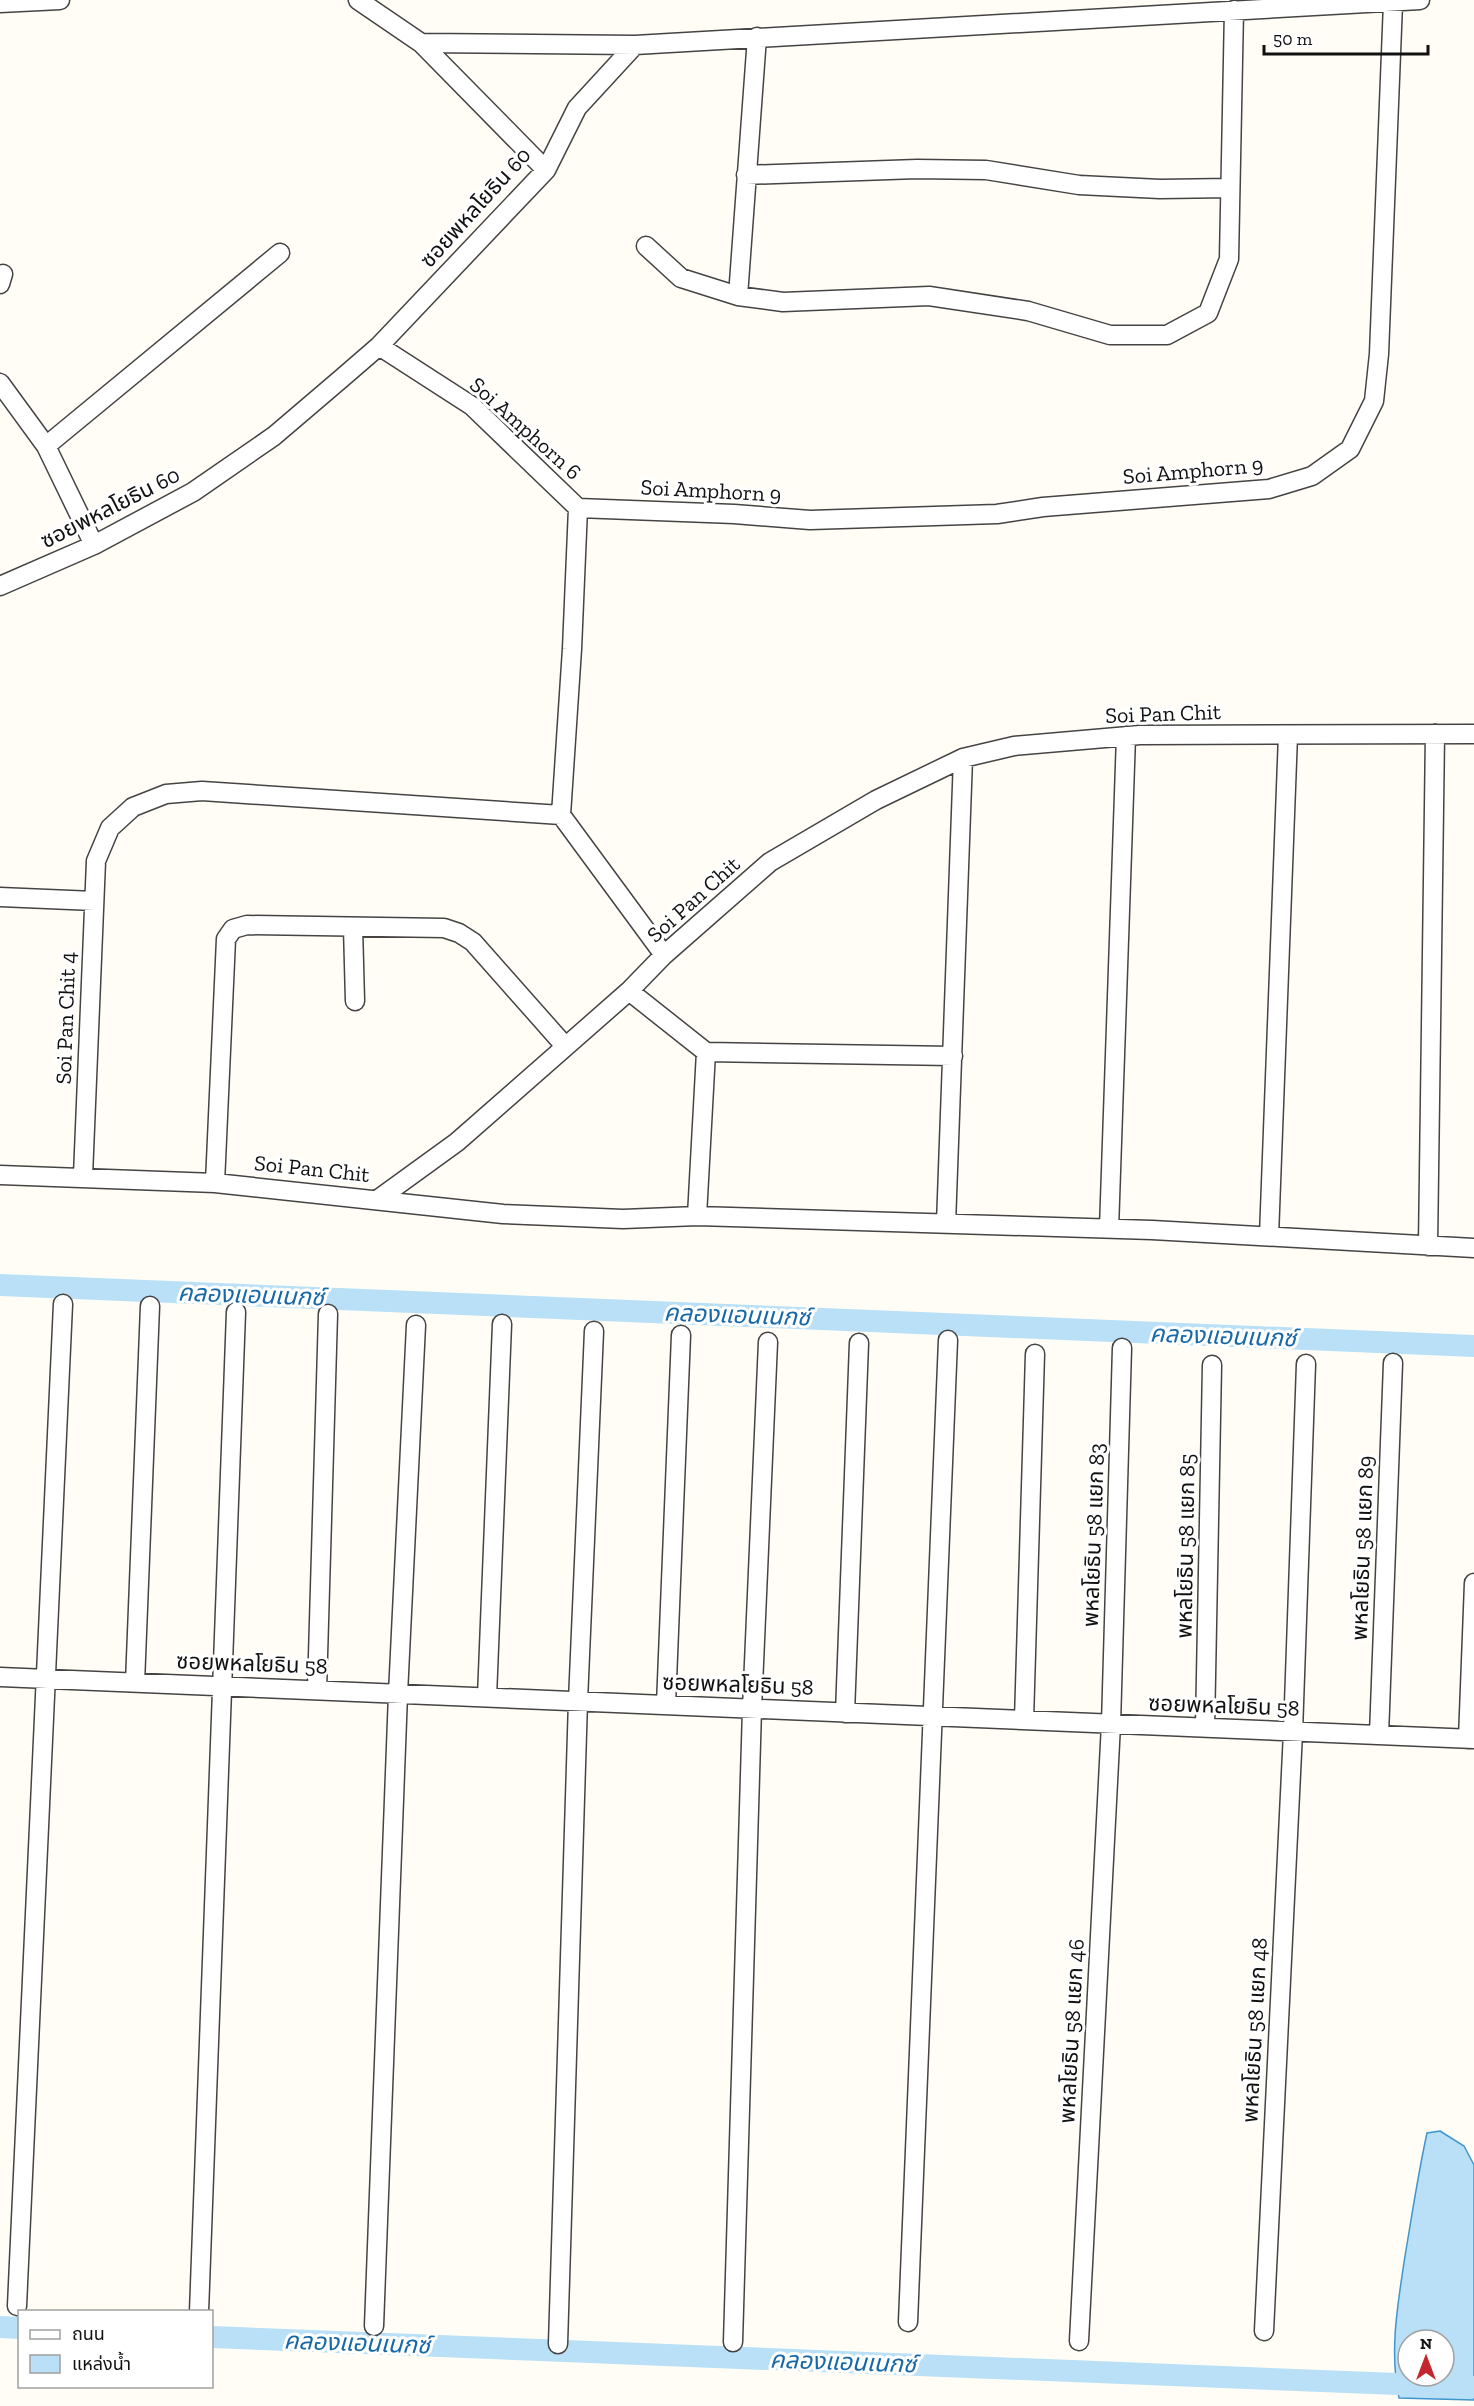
<svg xmlns="http://www.w3.org/2000/svg" width="1474" height="2406" font-family="'Zilla Slab','Noto Sans Thai',serif">
<rect width="100%" height="100%" fill="#fffdf5"/>
<!-- water -->
<path fill="#b9e0f7" stroke="#3f96cf" stroke-width="1.5" fill-rule="evenodd" d="M 1440,2131 L 1464,2146 L 1474,2165 L 1474,2400 L 1399,2398 C 1389,2350 1398,2303 1405,2256 C 1412,2215 1418,2174 1427,2133 ZM 1408,2340 L 1444,2340 L 1444,2376 L 1408,2376 Z"/>
<g fill="none" stroke-linecap="round" stroke-linejoin="round">
<!-- canal -->
<path stroke="#b9e0f7" stroke-width="22" d="M 0,1285 L 1474,1346
M 0,2327 L 20,2328
M 212,2337 L 1474,2387"/>
<!-- street casing -->
<g stroke="#444" stroke-width="21">
<path id="street" d="M 358,0 L 421,43 L 546,170
M 0,3 L 60,0
M 421,43 L 635,45 L 1420,0
M 746,175 L 917,169 L 986,170 L 1079,185 L 1160,189 L 1230,188
M 646,246 L 681,278 L 738,296 L 783,302 L 929,296 L 1028,311 L 1110,335 L 1167,335 L 1208,313 L 1229,259 L 1234,10
M 0,284 L 3,274
M 738,296 L 757,37
M 379,346 L 472,406 L 578,508
M 0,383 L 46,446 L 94,545
M 46,446 L 280,253
M 578,508 L 734,514 L 810,520 L 997,514 L 1043,507 L 1269,489 L 1312,476 L 1350,449 L 1374,401 L 1379,354 L 1393,3
M 0,586 L 94,545 L 193,492 L 274,436 L 342,378 L 379,346 L 546,170 L 577,108 L 635,45
M 561,815 L 572,649 L 578,508
M 0,897 L 94,901
M 353,927 L 355,1001
M 629,991 L 706,1052 L 697,1216
M 706,1052 L 953,1056
M 0,1175 L 215,1183 L 503,1214 L 623,1219 L 697,1216 L 1152,1230 L 1474,1248
M 83,1176 L 96,861 L 110,828 L 133,807 L 166,794 L 202,791 L 561,815 L 664,955
M 215,1183 L 226,939 L 233,929 L 247,925 L 444,928 L 459,933 L 473,942 L 565,1046
M 377,1200 L 457,1142 L 629,991 L 664,955 L 770,862 L 876,800 L 963,758 L 1014,746 L 1140,735 L 1474,734
M 946,1224 L 963,758
M 1109,1229 L 1126,736
M 1269,1236 L 1288,735
M 1428,1246 L 1435,734
M 0,1677 L 1474,1739
M 135,1683 L 150,1306
M 317,1690 L 328,1314
M 487,1697 L 502,1324
M 666,1705 L 681,1335
M 845,1713 L 859,1343
M 1024,1720 L 1035,1354
M 1205,1728 L 1212,1365
M 1379,1735 L 1393,1363
M 1468,1739 L 1474,1583
M 17,2306 L 63,1304
M 199,2312 L 236,1312
M 908,2322 L 948,1340
M 374,2326 L 398,1694 L 416,1325
M 1264,2331 L 1293,1732 L 1306,1364
M 1079,2341 L 1111,1724 L 1122,1348
M 733,2342 L 752,1709 L 768,1342
M 558,2344 L 578,1701 L 594,1331"/>
</g>
<!-- street -->
<use href="#street" stroke="#fff" stroke-width="18"/>
</g>
<g text-anchor="middle" stroke-width="6" stroke-linejoin="round" paint-order="stroke">
<!-- street labels -->
<g font-size="22" fill="#111" stroke="#fff">
<text transform="translate(475 207) rotate(-48)" y="8">ซอยพหลโยธิน 60</text>
<text transform="translate(526 428) rotate(42)" y="8">Soi Amphorn 6</text>
<text transform="translate(1193 470) rotate(-5)" y="8">Soi Amphorn 9</text>
<text transform="translate(711 490) rotate(3)" y="8">Soi Amphorn 9</text>
<text transform="translate(110 507) rotate(-27)" y="8">ซอยพหลโยธิน 60</text>
<text transform="translate(1163 713) rotate(-2)" y="8">Soi Pan Chit</text>
<text transform="translate(693 899) rotate(-42)" y="8">Soi Pan Chit</text>
<text transform="translate(65 1018) rotate(-88)" y="8">Soi Pan Chit 4</text>
<text transform="translate(312 1168) rotate(6)" y="8">Soi Pan Chit</text>
<text transform="translate(1093 1535) rotate(-88)" y="8">พหลโยธิน 58 แยก 83</text>
<text transform="translate(1185 1546) rotate(-89)" y="8">พหลโยธิน 58 แยก 85</text>
<text transform="translate(1362 1548) rotate(-88)" y="8">พหลโยธิน 58 แยก 89</text>
<text transform="translate(252 1663) rotate(2)" y="8">ซอยพหลโยธิน 58</text>
<text transform="translate(738 1684) rotate(2)" y="8">ซอยพหลโยธิน 58</text>
<text transform="translate(1224 1705) rotate(2)" y="8">ซอยพหลโยธิน 58</text>
<text transform="translate(1254 2030) rotate(-87)" y="8">พหลโยธิน 58 แยก 48</text>
<text transform="translate(1071 2031) rotate(-87)" y="8">พหลโยธิน 58 แยก 46</text>
</g>
<!-- water labels -->
<g font-size="24" font-style="italic" fill="#1768a6" stroke="#fff">
<text transform="translate(251 1295) rotate(2)" y="8">คลองแอนเนกซ์</text>
<text transform="translate(737 1315) rotate(2)" y="8">คลองแอนเนกซ์</text>
<text transform="translate(1223 1336) rotate(2)" y="8">คลองแอนเนกซ์</text>
<text transform="translate(357 2343) rotate(2)" y="8">คลองแอนเนกซ์</text>
<text transform="translate(843 2362) rotate(2)" y="8">คลองแอนเนกซ์</text>
</g>
</g>
<!-- legend -->
<rect x="18" y="2310" width="195" height="78" fill="#ffffff" stroke="#a0a0a0" stroke-width="1.5"/>
<rect x="30" y="2330" width="30" height="9" fill="#ffffff" stroke="#a0a0a0" stroke-width="1.5"/>
<text x="72" y="2340" font-size="18" fill="#111111">ถนน</text>
<rect x="30" y="2355" width="30" height="18" fill="#b9e0f7" stroke="#a0a0a0" stroke-width="1.5"/>
<text x="72" y="2370" font-size="18" fill="#111111">แหล่งน้ำ</text>
<!-- north arrow -->
<g transform="translate(1426 2358)"><circle r="28" fill="#ffffff" stroke="#a0a0a0" stroke-width="1.5"/>
<path d="M0-4.5L10 22L0 15L-10 22Z" fill="#c4262e"/>
<text y="-9" font-size="16" font-weight="bold" text-anchor="middle" fill="#111111">N</text>
</g>
<!-- scale -->
<path d="M1264 45v9h164v-9" fill="none" stroke="#111111" stroke-width="3"/>
<text x="1273" y="45" font-size="18" fill="#111111" stroke="#ffffff" stroke-width="4.5" paint-order="stroke">50 m</text>
</svg>
